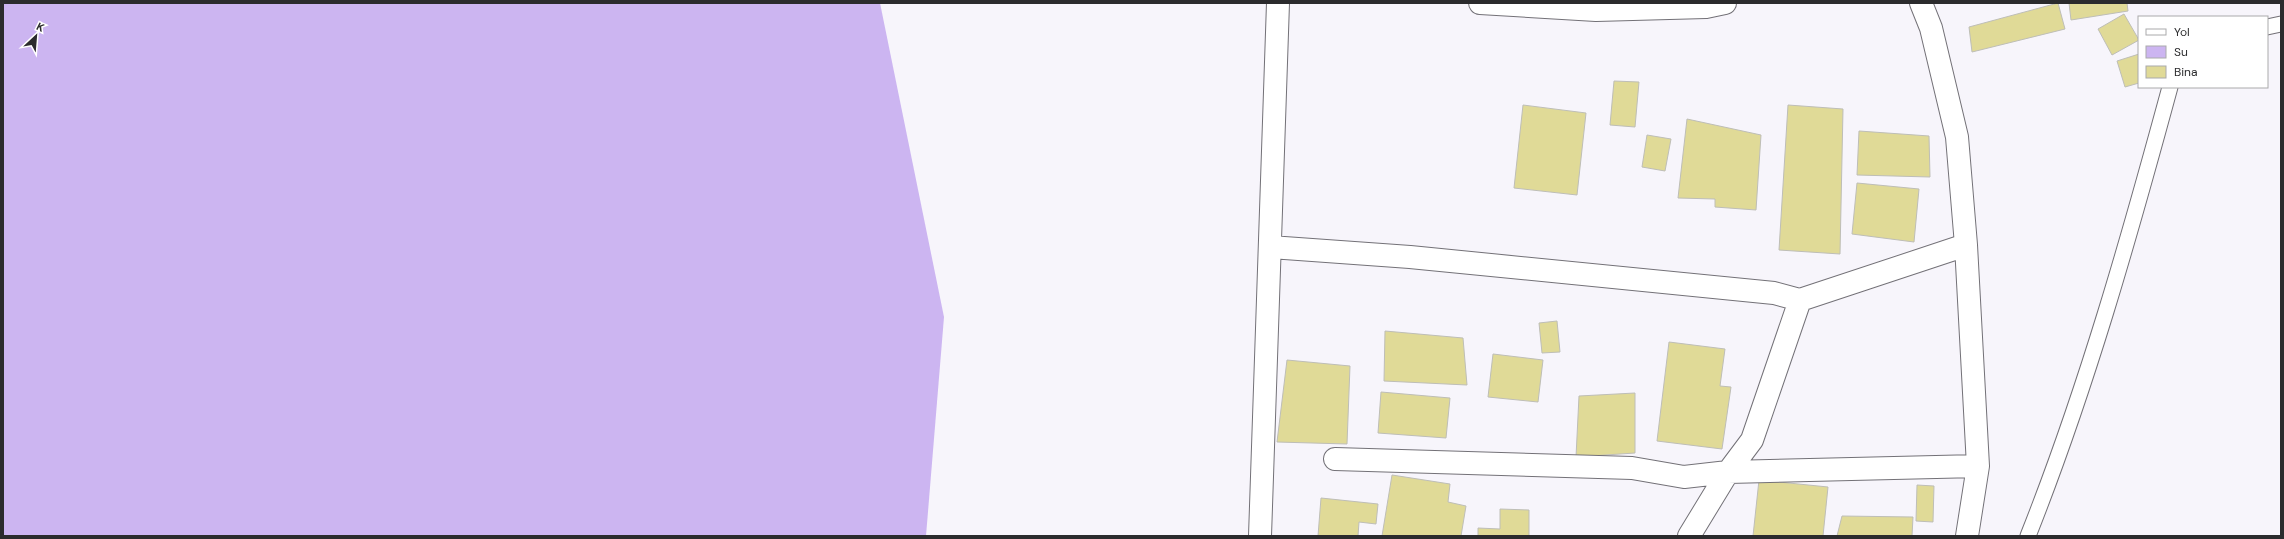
<svg xmlns="http://www.w3.org/2000/svg" width="2284" height="539" font-family="'DM Sans',sans-serif">
<rect width="100%" height="100%" fill="#f7f5fb"/>
<!-- water -->
<path fill="#ccb5f1" d="M 3,3 L 880,3 L 944,317 L 926,536 L 3,536 Z"/>
<!-- building -->
<path fill="#e0da97" stroke="#bebeb7" d="M 2058,3 L 2065,29 L 1972,52 L 1969,27 Z
M 2069,3 L 2127,3 L 2128,11 L 2071,20 Z
M 2124,14 L 2139,40 L 2112,55 L 2098,29 Z
M 2139,54 L 2139,83 L 2125,87 L 2117,61 Z
M 1614,81 L 1639,82 L 1635,127 L 1610,125 Z
M 1523,105 L 1586,113 L 1577,195 L 1514,188 Z
M 1788,105 L 1843,109 L 1840,254 L 1779,250 Z
M 1687,119 L 1761,135 L 1756,210 L 1715,207 L 1715,199 L 1678,198 Z
M 1859,131 L 1929,136 L 1930,177 L 1857,175 Z
M 1647,135 L 1671,139 L 1665,171 L 1642,167 Z
M 1857,183 L 1919,189 L 1914,242 L 1852,234 Z
M 1557,321 L 1560,352 L 1542,353 L 1539,323 Z
M 1385,331 L 1463,338 L 1467,385 L 1384,381 Z
M 1669,342 L 1725,349 L 1720,386 L 1731,387 L 1722,449 L 1657,441 Z
M 1493,354 L 1543,360 L 1538,402 L 1488,397 Z
M 1287,360 L 1350,366 L 1347,444 L 1277,442 Z
M 1381,392 L 1450,398 L 1446,438 L 1378,433 Z
M 1635,393 L 1635,453 L 1576,457 L 1579,396 Z
M 1392,475 L 1450,484 L 1448,502 L 1466,506 L 1461,536 L 1382,536 Z
M 1759,480 L 1828,487 L 1823,536 L 1753,536 Z
M 1917,485 L 1934,486 L 1933,522 L 1916,521 Z
M 1321,498 L 1378,504 L 1376,524 L 1359,522 L 1358,536 L 1318,536 Z
M 1500,509 L 1529,510 L 1529,536 L 1478,536 L 1478,528 L 1500,529 Z
M 1842,516 L 1913,517 L 1912,536 L 1837,536 Z"/>
<g fill="none" stroke-linecap="round" stroke-linejoin="round">
<!-- service casing -->
<g stroke="#737177" stroke-width="17">
<path id="service" d="M 2267,27 L 2281,24
M 2028,536 C 2086,390 2129,238 2170,87"/>
</g>
<!-- minor casing -->
<g stroke="#737177" stroke-width="24">
<path id="minor" d="M 1480,3 L 1596,10 L 1706,7 L 1725,3
M 1921,3 L 1931,28 L 1957,137 L 1966,245 L 1978,466 L 1967,536
M 1270,247 L 1410,257 L 1774,293 L 1800,300 L 1966,245
M 1335,459 L 1632,468 L 1684,477 L 1728,472 L 1978,466
M 1260,536 L 1278,3
M 1689,536 L 1728,472 L 1752,440 L 1800,300"/>
</g>
<!-- service -->
<use href="#service" stroke="#fff" stroke-width="15"/>
<!-- minor -->
<use href="#minor" stroke="#fff" stroke-width="22"/>
</g>
<!-- border -->
<rect width="2284" height="539" fill="none" stroke="#2b2b2d" stroke-width="8"/>
<!-- legend -->
<rect x="2138" y="16" width="130" height="72" fill="#ffffff" stroke="#aaaaab"/>
<rect x="2146" y="29" width="20" height="6" fill="#ffffff" stroke="#aaaaab"/>
<text x="2174" y="36" font-size="12" fill="#2b2b2d">Yol</text>
<rect x="2146" y="46" width="20" height="12" fill="#ccb5f1" stroke="#aaaaab"/>
<text x="2174" y="56" font-size="12" fill="#2b2b2d">Su</text>
<rect x="2146" y="66" width="20" height="12" fill="#e0da97" stroke="#aaaaab"/>
<text x="2174" y="76" font-size="12" fill="#2b2b2d">Bina</text>
<!-- north arrow -->
<g transform="translate(36 36) rotate(26)" stroke="#ffffff" stroke-width="3" paint-order="stroke">
<path d="M0-3L7 15L0 10L-7 15Z" fill="#2b2b2d"/>
<text y="-6" font-size="11" font-weight="bold" text-anchor="middle" fill="#2b2b2d">K</text>
</g>
</svg>
